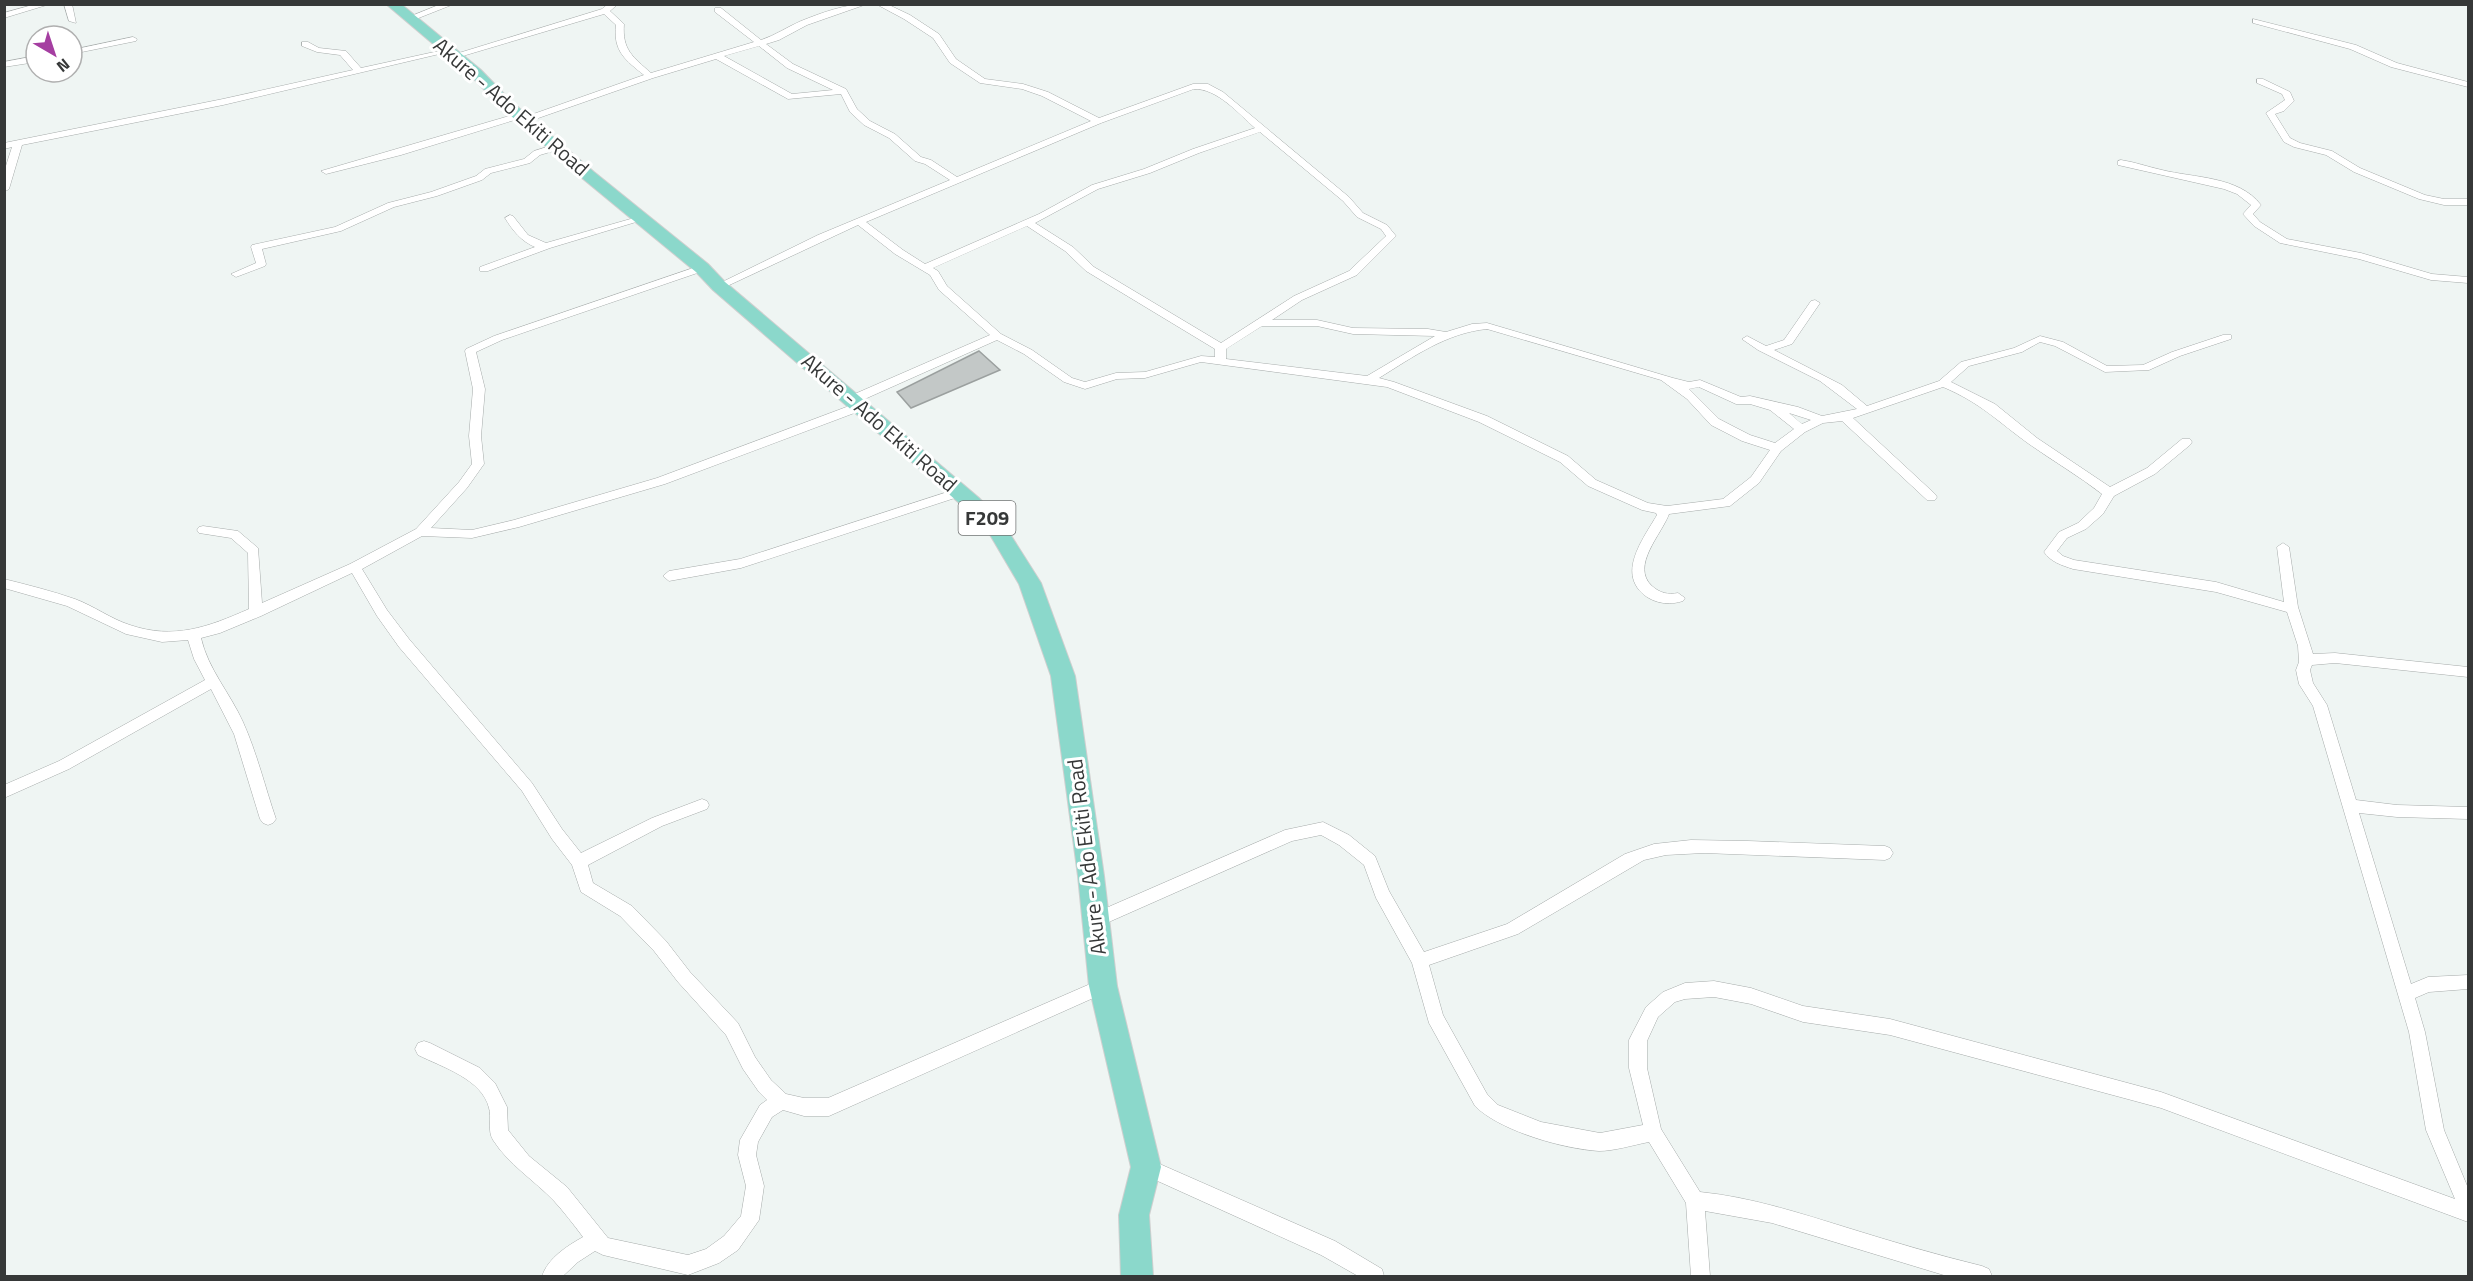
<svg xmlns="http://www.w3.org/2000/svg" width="2473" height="1281" font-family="'Titillium Web',sans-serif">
<rect width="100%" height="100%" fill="#eff5f3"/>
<!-- building -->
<path fill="#c3c8c7" stroke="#9ba09f" stroke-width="1.5" d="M 979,351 L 1000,370 L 911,408 L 897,392 Z"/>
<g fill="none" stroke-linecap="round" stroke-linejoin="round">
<!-- minor casing -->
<g stroke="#a6abaa" stroke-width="1">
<path id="minor" d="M 36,4 L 50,4 L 4,18 L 4,13 Z
M 64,4 L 72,4 L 76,23 L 69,21 Z
M 441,4 L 454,4 L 411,21 L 404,19 Z
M 608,4 L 618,4 L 610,11 L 624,24 C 622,50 633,57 651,73 L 754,42 L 715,12 L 715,8 L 721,8 L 761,40 C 776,35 787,27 801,21 C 821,13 845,4 867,4 L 807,25 L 779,40 L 766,44 L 793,64 L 846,89 L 857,109 L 870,121 L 895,134 L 921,157 L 931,160 L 957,177 L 1091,121 L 1042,96 L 1022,89 L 980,83 L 950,63 L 933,38 L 904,19 L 876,4 L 887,4 L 910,15 L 939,34 L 956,59 L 985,79 L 1023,84 L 1048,92 L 1099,118 L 1193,84 L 1208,84 L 1223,92 L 1349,197 L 1363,213 L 1387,225 L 1396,236 L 1357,275 L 1302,300 L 1272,320 L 1317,320 L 1353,328 L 1428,329 L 1446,332 L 1472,324 L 1487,323 L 1673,378 L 1689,382 L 1700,380 L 1741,397 L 1750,396 L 1798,407 L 1822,416 L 1857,409 L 1820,381 L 1758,350 L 1742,339 L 1747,336 L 1766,346 L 1784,340 L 1811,301 L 1815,300 L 1820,303 L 1792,344 L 1774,350 L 1842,385 L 1867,406 L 1939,381 L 1961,362 L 2014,348 L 2040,336 L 2063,342 L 2107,366 L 2143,365 L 2172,352 L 2223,335 L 2231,335 L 2231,339 L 2180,356 L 2149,370 L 2105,372 L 2055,346 L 2040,342 L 2022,352 L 1969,366 L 1951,382 L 1995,404 L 2037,438 L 2110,487 L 2147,468 L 2182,439 L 2190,439 L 2192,442 L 2190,445 L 2155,474 L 2114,496 L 2103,514 L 2086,529 L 2067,538 L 2057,551 L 2063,556 L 2074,560 L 2216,582 L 2284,602 L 2277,547 L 2283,543 L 2289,547 L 2298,607 L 2313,654 L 2335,653 L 2468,667 L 2468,677 L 2335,663 L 2312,665 L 2310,670 L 2313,683 L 2327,705 L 2356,800 L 2397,805 L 2468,807 L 2468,819 L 2397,817 L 2359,813 L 2411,984 L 2428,977 L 2468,975 L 2468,989 L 2429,992 L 2415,998 L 2425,1032 L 2444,1130 L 2468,1188 L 2468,1222 L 2161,1108 L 1890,1035 L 1803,1022 L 1751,1004 L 1714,997 L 1685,999 L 1675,1002 L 1658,1017 L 1647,1041 L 1647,1068 L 1661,1129 L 1700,1192 C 1751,1197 1799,1213 1848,1228 C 1893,1242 1937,1255 1982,1266 L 1989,1269 L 1992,1276 L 1947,1276 L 1772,1223 L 1705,1211 L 1710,1276 L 1691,1276 L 1686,1203 L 1649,1142 C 1633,1145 1614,1151 1599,1151 C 1564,1149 1500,1131 1475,1106 L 1429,1023 L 1412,963 L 1376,898 L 1364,865 L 1339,845 L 1321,835 L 1292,841 L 1102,925 L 1096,927 L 1090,925 L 1088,920 L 1090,915 L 1285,830 L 1323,822 L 1349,835 L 1375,856 L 1389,891 L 1424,952 L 1507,924 L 1625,854 L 1654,844 L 1691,840 L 1748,841 L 1885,846 L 1890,848 L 1893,853 L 1890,858 L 1885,860 L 1704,853 L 1666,855 L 1644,860 L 1518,934 L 1429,965 L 1443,1015 L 1487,1094 L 1498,1105 L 1541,1122 L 1600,1133 L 1643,1125 L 1629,1068 L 1629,1040 L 1632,1034 L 1646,1007 L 1663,992 L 1685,983 L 1714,981 L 1751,988 L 1803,1006 L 1890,1019 L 2161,1092 L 2455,1199 L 2426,1130 L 2409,1032 L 2313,706 L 2299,684 L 2296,670 L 2299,662 L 2298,646 L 2287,612 L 2216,592 L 2073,569 C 2061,565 2051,562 2044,552 L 2059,532 L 2078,523 L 2094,508 L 2102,494 C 2079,476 2053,461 2029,444 C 1997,421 1981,403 1943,387 L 1853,418 L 1935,494 L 1937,497 L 1935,500 L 1927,500 L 1842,421 L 1823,423 L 1805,432 L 1781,451 L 1759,483 L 1730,506 L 1669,514 C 1662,534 1630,566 1652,586 C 1660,593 1668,595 1678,593 L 1685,598 L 1683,601 C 1671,605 1658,604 1647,597 C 1615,575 1643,539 1657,515 L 1656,513 L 1642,510 L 1588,486 L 1560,462 L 1479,422 L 1387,387 L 1201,362 L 1145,378 L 1117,379 L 1085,389 L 1064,382 L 1024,354 L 997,340 L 858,402 L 850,402 L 850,396 L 990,335 L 939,290 L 930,275 L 895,254 L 858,225 L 723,288 L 715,288 L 714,286 L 818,235 L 950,180 L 925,164 L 915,161 L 889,138 L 864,125 L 850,112 L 841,94 L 788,99 L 716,59 L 653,78 L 527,122 L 521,122 L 521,118 L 401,155 L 326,174 L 321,171 L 516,114 L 522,114 L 522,118 L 644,75 C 625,60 613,51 616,25 L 604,14 L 456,58 L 449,56 L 602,9 ZM 759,46 L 787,68 L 833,90 L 792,94 L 724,56 ZM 1194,89 C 1217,88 1239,114 1255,128 L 1193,149 L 1144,169 L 1092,185 L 1039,214 L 925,264 L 903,250 L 866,222 L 1101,123 ZM 1260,132 L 1343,201 L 1357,217 L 1381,229 L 1386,236 L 1349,271 L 1294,296 L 1221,343 L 1094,267 L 1073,247 L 1035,223 L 1098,189 L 1150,173 L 1199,153 ZM 1027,226 L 1065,251 L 1086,271 L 1215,349 L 1215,357 L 1201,356 L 1145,372 L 1116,373 L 1085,382 L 1072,378 L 1032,350 L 1001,334 L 947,286 L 938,271 L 933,268 ZM 1262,326 L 1317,326 L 1353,334 L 1435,336 L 1367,376 L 1226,359 L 1226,349 ZM 1487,329 L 1661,380 L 1687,399 L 1711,425 L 1742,441 L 1770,450 L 1751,477 L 1723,499 L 1667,506 L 1648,503 L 1596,480 L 1568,456 L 1487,416 L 1394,382 L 1379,378 C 1413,357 1446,333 1487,329 ZM 1699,387 L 1736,404 L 1750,404 L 1770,410 L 1794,429 L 1775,443 L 1750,435 L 1719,419 L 1689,389 ZM 1789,413 L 1811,420 L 1802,424 Z
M 2253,19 L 2356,45 L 2397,63 L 2468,82 L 2468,87 L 2391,67 L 2350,49 L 2253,23 Z
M 133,37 L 137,39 L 136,41 L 72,54 L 72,50 Z
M 302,42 L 308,42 L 319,48 L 346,51 L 361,68 L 448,49 L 452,51 L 223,105 L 22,145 L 9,189 L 4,192 L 4,172 L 12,147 L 4,149 L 4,143 L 223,99 L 353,70 L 340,55 L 317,52 L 302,46 Z
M 36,56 L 36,62 L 4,67 L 4,62 Z
M 2257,79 L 2263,79 L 2290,92 L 2294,101 L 2284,111 L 2275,114 L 2290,138 L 2300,143 L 2332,151 L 2360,168 L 2425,195 L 2444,199 L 2468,199 L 2468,205 L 2444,205 L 2419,199 L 2354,172 L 2326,155 L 2294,147 L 2284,142 L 2266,113 L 2285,100 L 2282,94 L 2257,83 Z
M 557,144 L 562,147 L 560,149 L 540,155 L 530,163 L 491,173 L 482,180 L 437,196 L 394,207 L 341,231 L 262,249 L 266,264 L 265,266 L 236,277 L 231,274 L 256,263 L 251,247 L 252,245 L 335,227 L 388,203 L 431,192 L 476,176 L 485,169 L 524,159 L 534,151 Z
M 2121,160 C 2135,162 2148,167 2162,170 C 2194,178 2239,176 2261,205 L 2253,214 L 2260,222 L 2287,239 L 2361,253 L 2432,274 L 2468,277 L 2468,283 L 2431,280 L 2359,259 L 2280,243 L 2254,226 L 2243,214 L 2251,205 L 2237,194 L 2224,189 L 2118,165 L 2118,161 Z
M 510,215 L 513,216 L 528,235 L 546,243 L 641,216 L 646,219 L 550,248 L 488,271 L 480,271 L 480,267 L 535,247 C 521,241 513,231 505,218 Z
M 702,265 L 706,266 L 706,270 L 502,340 L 476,352 L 485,389 L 481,436 L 484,464 L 467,488 L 431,528 L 472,530 L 514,520 L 657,478 L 857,403 L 865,403 L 865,409 L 665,484 L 519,527 L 472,538 L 422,536 L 362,569 L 387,610 L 409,639 L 532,783 L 562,829 L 581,853 L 652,818 L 702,799 L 707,801 L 709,805 L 707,809 L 662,826 L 588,865 L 593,883 L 632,906 L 666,941 L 690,972 L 738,1023 L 755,1057 L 771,1080 L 786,1094 L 804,1098 L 828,1098 L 1097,981 L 1103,978 L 1109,981 L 1111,986 L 1109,991 L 829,1116 L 804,1116 L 783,1110 L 772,1117 L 758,1142 L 756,1155 L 764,1186 L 759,1220 L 738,1250 L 719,1263 L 688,1275 L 603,1255 L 595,1251 L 578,1262 L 563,1276 L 542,1276 C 548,1258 567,1246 583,1237 C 574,1225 564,1212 554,1201 C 534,1180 509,1165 493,1140 C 487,1130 492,1118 489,1108 C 482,1079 442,1067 418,1055 L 415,1049 L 418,1043 L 424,1041 L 430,1043 L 480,1068 L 495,1083 L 507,1107 L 508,1130 L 529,1156 L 567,1187 L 608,1238 L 688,1255 L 706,1249 L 724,1236 L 741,1216 L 746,1186 L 738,1155 L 740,1140 L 760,1105 L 767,1100 L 759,1092 L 743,1069 L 726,1035 L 678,982 L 654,951 L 620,916 L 581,892 L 572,865 L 552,839 L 522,791 L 399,647 L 377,616 L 352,573 L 261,616 L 220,633 L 201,638 C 208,669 230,693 243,722 C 257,753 265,787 276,819 L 273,823 L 268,825 L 263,823 L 260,819 L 234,734 L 211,689 L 69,769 L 4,798 L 4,785 L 59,761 L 205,680 L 194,659 L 188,640 L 162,642 L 126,634 L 67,606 L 4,588 L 4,579 C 28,585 52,591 75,599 C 94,606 111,619 130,625 C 174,640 208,627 249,609 L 248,553 L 231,538 L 199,533 L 197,530 L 199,527 L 203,526 L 238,531 L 258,548 L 262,603 L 350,564 L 416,529 L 459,482 L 472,464 L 469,436 L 473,389 L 465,351 L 466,349 L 494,336 Z
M 960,488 L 964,489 L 966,492 L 964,495 L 741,568 L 669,581 L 663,576 L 669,571 L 740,559 Z
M 1146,1158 L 1335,1241 L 1382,1269 L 1384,1276 L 1358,1276 L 1321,1255 L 1140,1173 L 1137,1167 L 1140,1161 Z"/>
</g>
<!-- primary casing -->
<g stroke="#cfcfcf" stroke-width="2">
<path id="primary" d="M 386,4 L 401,4 L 481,70 L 512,102 L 594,172 L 708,264 L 725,282 L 979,498 L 1003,523 L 1041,583 L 1075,676 L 1104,876 L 1117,986 L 1161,1167 L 1149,1215 L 1153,1276 L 1121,1276 L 1119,1215 L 1131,1167 L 1089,986 L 1078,876 L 1051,676 L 1019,584 L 989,533 L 965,508 L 713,290 L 696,272 L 582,178 L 502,108 L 471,76 Z"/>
</g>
<!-- minor -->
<use href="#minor" fill="#fff" fill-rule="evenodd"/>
<!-- primary -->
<use href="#primary" fill="#8bd8cb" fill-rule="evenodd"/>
</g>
<g text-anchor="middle" stroke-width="6" stroke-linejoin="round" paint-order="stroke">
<!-- shield labels -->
<rect fill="#fff" stroke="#727474" stroke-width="1.5" x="958.5" y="501" width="57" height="34" rx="4.5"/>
<g font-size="20" font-weight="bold" fill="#363838">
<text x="987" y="525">F209</text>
</g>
<!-- street labels -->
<g font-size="21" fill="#363838" stroke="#fff">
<text transform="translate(511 107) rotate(41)" y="7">Akure - Ado Ekiti Road</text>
<text transform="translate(879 423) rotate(41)" y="7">Akure - Ado Ekiti Road</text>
<text transform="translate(1087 857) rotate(-97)" y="7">Akure - Ado Ekiti Road</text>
</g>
</g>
<!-- border -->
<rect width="2473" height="1281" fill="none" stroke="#363838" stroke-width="12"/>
<!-- north arrow -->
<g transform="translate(54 54) rotate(141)"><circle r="28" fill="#ffffff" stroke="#afafaf" stroke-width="1.5"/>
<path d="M0-4.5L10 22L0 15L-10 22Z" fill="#a53ea1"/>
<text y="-9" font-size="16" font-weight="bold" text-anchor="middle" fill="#363838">N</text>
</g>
</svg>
